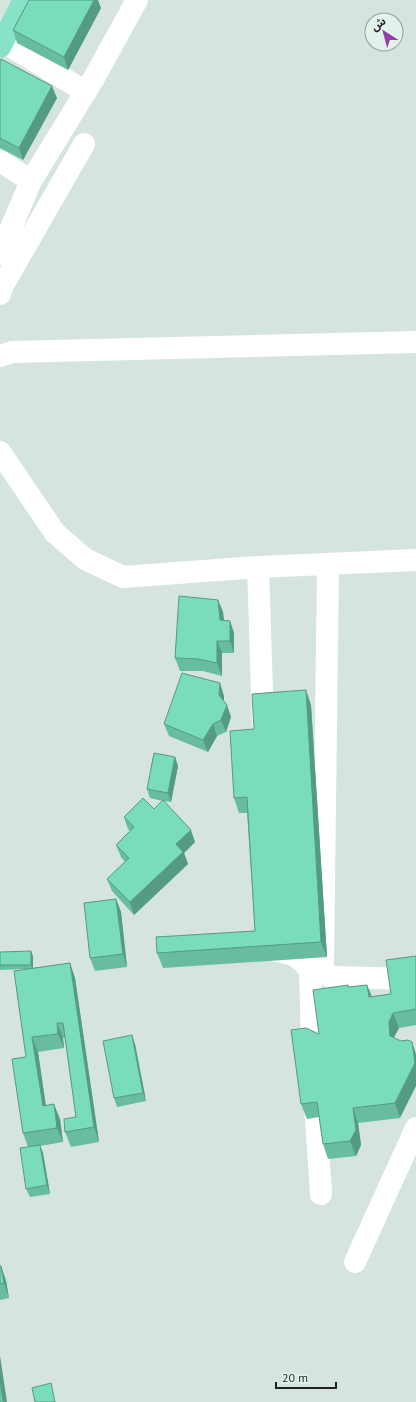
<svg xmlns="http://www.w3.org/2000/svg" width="416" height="1402" font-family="'PT Sans','Noto Sans Arabic',sans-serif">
<rect width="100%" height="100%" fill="#d6e4de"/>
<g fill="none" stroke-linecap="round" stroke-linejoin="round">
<!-- minor -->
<path stroke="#fff" stroke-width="22" d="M 3,42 L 86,92
M 0,161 L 31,181
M 0,254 L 31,181 L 94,78 L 137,0
M 0,294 L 2,287 L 84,144
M 0,356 L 12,352 L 416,342
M 0,452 L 55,533 L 85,559 L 123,577 L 258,567 L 416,560
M 328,564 L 323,966 L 325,972 L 330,977 L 416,979
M 258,567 L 263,724
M 275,948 L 276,951 C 293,954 300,956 310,971 L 313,1076 L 321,1194
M 355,1262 L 416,1128"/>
<!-- major -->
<path stroke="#88e2c8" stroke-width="22" d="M 0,47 L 24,0"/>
</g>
<!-- wall -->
<path fill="#68bda0" d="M 101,8 L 68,70 L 17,43 L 13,30 Z
M 0,62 L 57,98 L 23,160 L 0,148 Z
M 218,600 L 223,612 L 224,620 L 230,621 L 234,633 L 234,653 L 222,653 L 222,676 L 203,671 L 180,671 L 175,658 Z
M 224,696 L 224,701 L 231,717 L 226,732 L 217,736 L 208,752 L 169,736 L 164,724 Z
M 311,705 L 327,957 L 163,968 L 157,953 L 255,931 L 247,813 L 239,813 L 234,798 L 254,729 Z
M 175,757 L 178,766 L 171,802 L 163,801 L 195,842 L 184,853 L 188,864 L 134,915 L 112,891 L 107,879 L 125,862 L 121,857 L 116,845 L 130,831 L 128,829 L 124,817 L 154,809 L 163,801 L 150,798 L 147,789 Z
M 116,899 L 121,912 L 127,967 L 95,971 L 90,958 Z
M 0,952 L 33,956 L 33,968 L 70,963 L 75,978 L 99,1142 L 71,1147 L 65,1132 L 76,1117 L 65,1038 L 63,1038 L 64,1048 L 38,1052 L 46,1106 L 60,1119 L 63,1142 L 40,1146 L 43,1153 L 50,1194 L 30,1197 L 26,1189 L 28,1147 L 23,1133 L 26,1057 L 25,969 L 0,970 Z
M 416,956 L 416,1025 L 399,1028 L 394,1037 L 400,1118 L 358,1123 L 361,1145 L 356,1156 L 328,1159 L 323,1144 L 319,1117 L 307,1119 L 301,1104 L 319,1034 L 348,985 L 348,987 L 367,985 L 372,997 L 391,994 Z
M 135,1044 L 146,1101 L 117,1107 L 114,1098 Z
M 0,1266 L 1,1266 L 6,1281 L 9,1298 L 0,1300 Z"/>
<!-- shaded-wall -->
<path fill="#559a82" d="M 94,0 L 98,0 L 101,8 L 68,70 L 64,57 Z
M 52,86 L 57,98 L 23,160 L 19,148 Z
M 218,600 L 223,612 L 225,632 L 220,620 Z
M 230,621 L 234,633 L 234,653 L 230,641 Z
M 217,641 L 222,653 L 222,676 L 217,663 Z
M 220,683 L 224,696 L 224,707 L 219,695 Z
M 306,690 L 311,705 L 327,957 L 321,942 Z
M 227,705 L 231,717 L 226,732 L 221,720 Z
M 213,724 L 217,736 L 208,752 L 203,740 Z
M 175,757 L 178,766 L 171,802 L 168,793 Z
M 191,830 L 195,842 L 184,853 L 188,864 L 134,915 L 130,902 L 176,844 Z
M 116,899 L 121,912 L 127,967 L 123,954 Z
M 31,951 L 33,956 L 33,969 L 31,965 Z
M 70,963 L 75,978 L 99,1142 L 94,1127 Z
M 367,985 L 373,1000 L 369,997 Z
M 393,1013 L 399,1028 L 394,1037 L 396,1051 L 390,1036 L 389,1022 Z
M 57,1023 L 63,1038 L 64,1048 L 58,1034 Z
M 132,1035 L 135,1044 L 146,1101 L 143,1093 Z
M 32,1037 L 38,1052 L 48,1121 L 43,1106 Z
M 412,1042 L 416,1054 L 416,1086 L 400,1118 L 395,1103 Z
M 54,1104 L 60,1119 L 63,1142 L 57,1128 Z
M 353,1108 L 358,1123 L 361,1145 L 356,1156 L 350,1141 Z
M 40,1145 L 43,1153 L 50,1194 L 47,1185 Z
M 1,1266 L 6,1281 L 9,1298 L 4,1283 Z
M 0,1356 L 7,1402 L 3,1402 L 0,1379 Z"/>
<!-- building -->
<path fill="#79dcba" stroke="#559a82" d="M 29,0 L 94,0 L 64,57 L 13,30 Z
M 1,59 L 52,86 L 19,148 L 0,138 L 0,62 Z
M 179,596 L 218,600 L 220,620 L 230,621 L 230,641 L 217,641 L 217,663 L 198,659 L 175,658 Z
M 182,673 L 220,683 L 219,695 L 227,705 L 221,720 L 213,724 L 203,740 L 164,724 Z
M 306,690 L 321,942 L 157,953 L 156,937 L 255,931 L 247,797 L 234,798 L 230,731 L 254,729 L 252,694 Z
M 154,753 L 175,757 L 168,793 L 147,789 Z
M 143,798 L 154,809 L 163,800 L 191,830 L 176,844 L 183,852 L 130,902 L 107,879 L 129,858 L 116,845 L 134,827 L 124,817 Z
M 116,899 L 123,954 L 90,958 L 84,903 Z
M 31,951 L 31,965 L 0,965 L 0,952 Z
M 416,956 L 416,1009 L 393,1013 L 389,1022 L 390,1036 L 401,1041 L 408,1040 L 412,1042 L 415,1063 L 395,1103 L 353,1108 L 356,1130 L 350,1141 L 323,1144 L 317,1102 L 301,1104 L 291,1030 L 306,1028 L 319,1034 L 313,990 L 348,985 L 348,987 L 367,985 L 369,997 L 391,994 L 386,960 Z
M 70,963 L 94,1127 L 65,1132 L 64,1119 L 76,1117 L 63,1023 L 57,1023 L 58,1034 L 32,1037 L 43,1106 L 54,1104 L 57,1128 L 23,1133 L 12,1059 L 26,1057 L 14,971 Z
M 132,1035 L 143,1093 L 114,1098 L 103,1041 Z
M 40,1145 L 47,1185 L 26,1189 L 20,1148 Z
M 0,1266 L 1,1266 L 4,1283 L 0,1284 Z
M 0,1379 L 3,1402 L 0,1402 Z
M 51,1383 L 55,1402 L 35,1402 L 32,1388 Z"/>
<!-- north arrow -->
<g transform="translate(384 32) rotate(324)"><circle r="19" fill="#e3f1eb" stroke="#939e99"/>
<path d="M0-3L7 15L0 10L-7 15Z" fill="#953daa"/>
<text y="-6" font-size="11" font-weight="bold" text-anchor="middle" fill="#1c211f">ش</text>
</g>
<!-- scale -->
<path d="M276 1382v6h60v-6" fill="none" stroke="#1c211f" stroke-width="2"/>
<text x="282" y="1382" font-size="12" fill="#1c211f" stroke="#e3f1eb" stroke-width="3" paint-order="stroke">20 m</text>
</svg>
